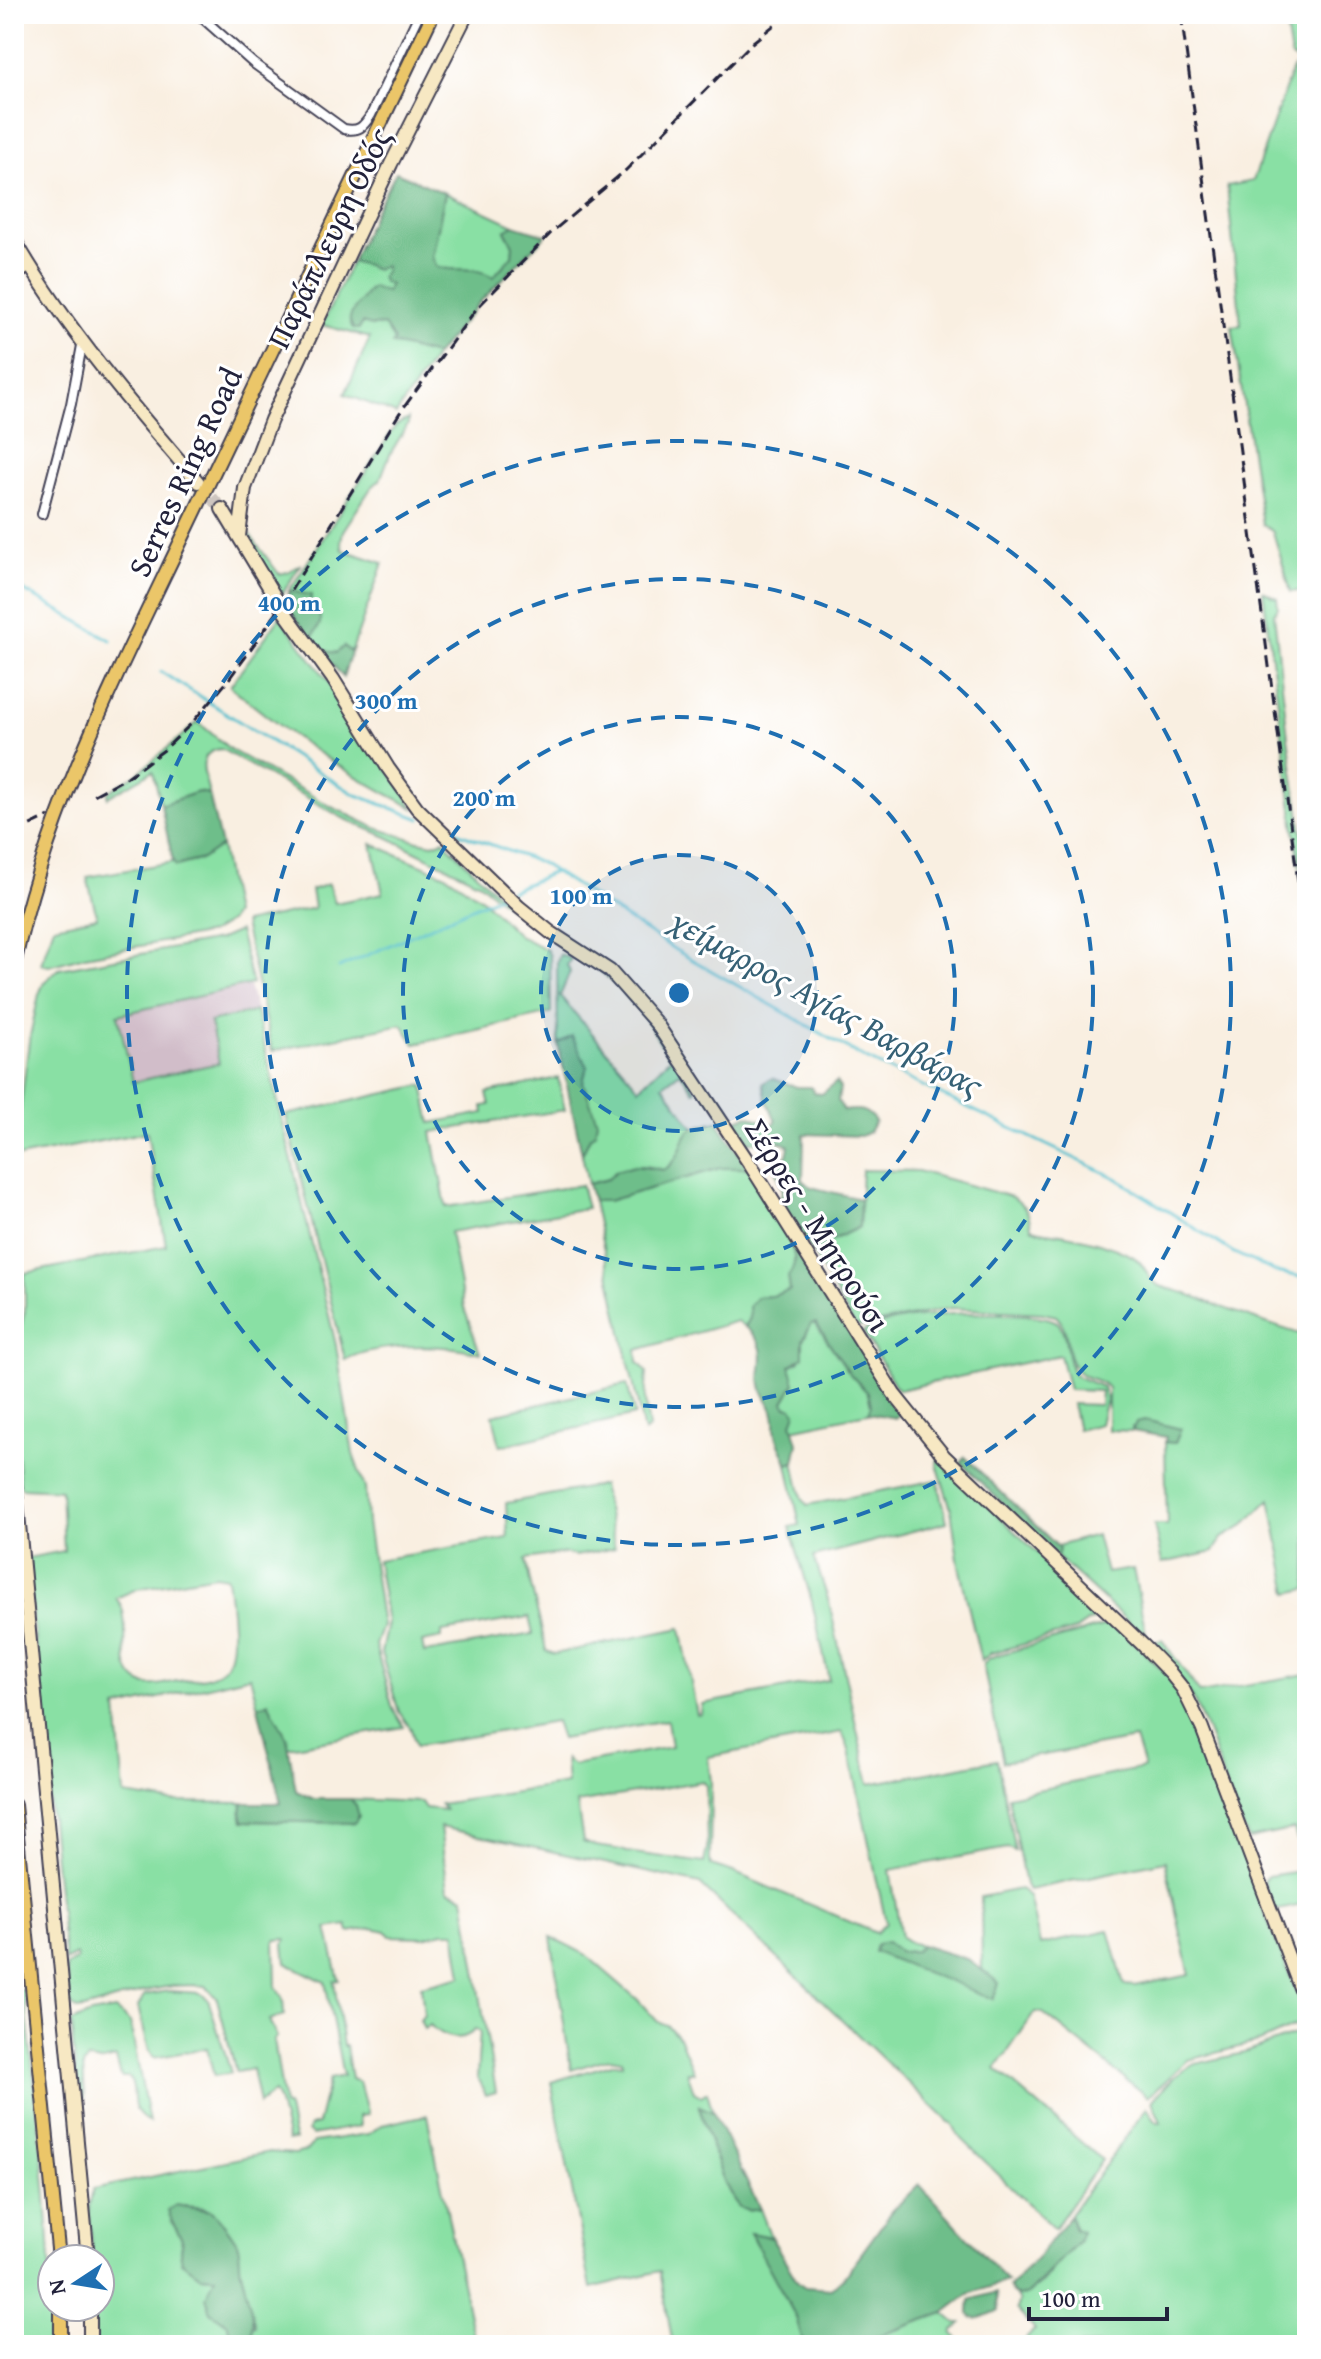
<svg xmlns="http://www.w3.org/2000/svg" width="1321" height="2359" font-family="'Gentium Book Plus',serif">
<rect width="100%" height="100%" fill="#fff"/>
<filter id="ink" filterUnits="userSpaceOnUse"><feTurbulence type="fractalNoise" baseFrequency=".0125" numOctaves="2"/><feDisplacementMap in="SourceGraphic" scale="16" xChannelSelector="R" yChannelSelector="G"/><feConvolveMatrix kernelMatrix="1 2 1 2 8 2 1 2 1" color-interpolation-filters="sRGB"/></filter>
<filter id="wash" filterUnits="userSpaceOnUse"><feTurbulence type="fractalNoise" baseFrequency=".006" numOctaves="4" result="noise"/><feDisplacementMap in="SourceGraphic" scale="32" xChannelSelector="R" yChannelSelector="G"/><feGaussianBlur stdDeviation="1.8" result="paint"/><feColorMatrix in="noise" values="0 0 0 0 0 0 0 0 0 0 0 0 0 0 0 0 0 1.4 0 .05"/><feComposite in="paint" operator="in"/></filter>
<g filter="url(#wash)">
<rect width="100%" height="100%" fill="#f9efe1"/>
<!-- industrial -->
<path fill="#d1bdc9" d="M 249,986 L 256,1011 L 210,1022 L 220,1063 L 133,1083 L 118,1015 Z"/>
<!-- green -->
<path fill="#89e0a4" stroke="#568170" stroke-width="2" fill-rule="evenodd" d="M 1284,14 L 1307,14 L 1307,68 L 1291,57 Z
M 1293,67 L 1307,76 L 1307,590 L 1291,592 L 1273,532 L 1262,524 L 1232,326 L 1241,325 L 1227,186 L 1253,181 Z
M 445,193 L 514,225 L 505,231 L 513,245 L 512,256 L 493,277 L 436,267 L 432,258 Z
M 352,261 L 377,269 L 385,266 L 391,284 L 386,292 L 368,290 L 364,301 L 356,308 L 362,323 L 377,326 L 384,325 L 394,340 L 393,344 L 436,355 L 396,414 L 345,394 L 370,338 L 322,325 Z
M 408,419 L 408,424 L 390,454 L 380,480 L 371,488 L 343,531 L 341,541 L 343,550 L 383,563 L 352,650 C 331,654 325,656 311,639 L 320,624 L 317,615 L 310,607 L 311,595 L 289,591 L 396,425 Z
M 244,527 L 279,574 L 288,572 L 301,564 L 281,596 L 248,543 Z
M 1263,591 L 1277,598 L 1278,607 L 1274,614 L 1288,738 L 1303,838 L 1307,848 L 1302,850 L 1300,867 L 1307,876 L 1307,921 Z
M 280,617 L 337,693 L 414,808 C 348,775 286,734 230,686 Z
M 198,722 L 231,750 L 334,808 L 376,828 L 418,841 L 433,844 L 443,840 L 489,886 L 532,922 L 516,913 L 480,883 L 387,837 L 343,818 L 221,749 C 194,752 205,776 209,794 L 198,792 L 161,805 L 153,771 L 108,797 L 108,792 L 138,773 Z
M 372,844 L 446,875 L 482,899 L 518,935 L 547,950 L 550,956 L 551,1013 L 415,1044 L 402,1024 L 272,1051 L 244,923 L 314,908 L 311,890 L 328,884 L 335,903 L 383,893 Z
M 221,846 L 234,914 L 229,922 L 211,933 L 85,956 L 49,966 L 41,964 L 54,926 L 97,917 L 87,877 L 173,862 L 177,866 L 202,859 Z
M 239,931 L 252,984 L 118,1015 L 133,1082 L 219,1063 L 210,1022 L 256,1011 L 336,1345 L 353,1454 L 365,1488 L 367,1522 L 382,1626 L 375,1645 L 393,1709 L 404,1727 L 288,1747 L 287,1738 L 268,1703 L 258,1707 L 250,1676 L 117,1708 L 124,1795 L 171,1802 L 243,1803 L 241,1812 L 243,1821 L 353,1823 L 356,1805 L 350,1799 L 421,1802 L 425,1808 L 445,1810 L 440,1804 L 567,1784 L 565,1759 L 573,1765 L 671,1747 L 667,1720 L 561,1739 L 555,1722 L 416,1746 L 411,1729 L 399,1712 L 381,1653 L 387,1623 L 377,1560 L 508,1538 L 506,1503 L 602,1485 L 615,1548 L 576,1556 L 564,1553 L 526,1559 C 530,1590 541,1620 546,1651 L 554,1654 L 681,1628 L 697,1715 L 701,1714 L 702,1704 L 829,1680 L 812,1602 L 790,1527 L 800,1525 L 787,1464 L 794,1462 L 802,1497 L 807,1505 L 938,1480 L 947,1522 L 814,1557 L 829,1602 L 869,1784 L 997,1760 L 1015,1851 L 1008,1848 L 890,1870 L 901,1937 L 907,1942 L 921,1945 L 916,1952 L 874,1952 L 989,1976 L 982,1969 L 981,1897 L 1020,1889 L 1029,1896 L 1040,1945 L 1109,1930 L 1124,1985 L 1134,1986 L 1190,1975 L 1165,1861 L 1028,1890 L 1025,1885 L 1008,1796 L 1144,1768 L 1135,1739 L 1003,1762 L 983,1665 L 988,1659 L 997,1655 L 1101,1627 L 1111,1620 L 1165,1673 L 1182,1696 L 1205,1750 L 1257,1895 L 1306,2015 L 1303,2022 L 1262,2041 L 1188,2060 L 1148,2097 L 1042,2012 L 1035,2012 L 996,2069 L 1102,2160 L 1054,2229 L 959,2136 L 952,2123 L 949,2122 L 700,1884 L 440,1827 L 448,1890 L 464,1897 L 496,2092 L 486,2095 L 477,2078 L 480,2031 L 475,2030 C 462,2043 442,2038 430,2025 L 424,2029 L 420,2020 L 424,2015 L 421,1986 L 462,1976 L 455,1932 L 444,1932 L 424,1937 L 390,1936 L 386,1931 L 372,1928 L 349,1932 L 347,1925 L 327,1928 L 339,1980 L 334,1981 L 343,2046 L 346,2046 L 351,2079 L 359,2082 L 368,2115 L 359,2116 L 360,2126 L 312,2135 L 308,2131 L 310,2126 L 318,2124 L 329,2079 L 343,2076 L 325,1982 L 286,1963 L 284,1945 L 286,1939 L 275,1940 L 276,1987 L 283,1999 L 284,2015 L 269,2020 L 277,2037 L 274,2040 L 284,2106 L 287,2106 C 291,2117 290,2128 295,2140 L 288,2141 L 278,2100 L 274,2092 L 259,2104 L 252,2069 L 236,2072 L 217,1999 L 206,1986 C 162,1981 125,1998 84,2009 L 77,2010 L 70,2004 L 66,1967 L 77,1959 L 76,1955 L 65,1961 L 47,1779 L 48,1772 L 55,1772 L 55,1767 L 47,1767 L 27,1558 L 64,1551 L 61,1490 L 22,1488 L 20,1485 L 14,1420 L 14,1352 L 25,1311 L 25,1273 L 166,1246 L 147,1132 L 14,1158 L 29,1041 L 39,994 L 44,982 L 59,969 L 218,940 ZM 215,1575 L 227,1577 C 229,1599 241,1658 220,1671 C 208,1679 191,1679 178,1681 C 165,1683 147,1690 136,1680 C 118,1664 130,1629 122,1608 C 121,1604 118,1601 116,1598 L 137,1589 ZM 529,1617 L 533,1634 L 424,1653 L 422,1642 L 442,1638 L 442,1632 ZM 842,1732 L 849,1750 L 886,1923 L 876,1933 L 733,1872 L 711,1865 L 710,1860 L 711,1782 L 708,1757 ZM 702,1781 L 706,1786 L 707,1849 L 704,1863 L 627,1852 C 613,1846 598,1849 583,1842 L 577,1803 Z
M 562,949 L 566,949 L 591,959 L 646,1016 L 696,1090 L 694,1091 L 680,1072 L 663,1085 L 694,1128 C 678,1142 685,1156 664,1170 L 646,1166 L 635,1166 L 616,1171 L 608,1179 L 588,1184 L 582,1154 L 590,1137 L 583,1082 L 587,1067 L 575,1045 L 564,1040 L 558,1044 L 557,962 L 560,954 L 571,959 L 567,965 L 570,972 L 560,996 L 639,1088 L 670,1058 C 660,1044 653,1028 642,1014 C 627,996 597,963 575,954 L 573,956 Z
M 558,1078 L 565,1110 L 432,1132 L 446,1207 L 581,1185 L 587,1208 L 450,1232 L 464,1308 L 480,1353 C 446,1343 375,1343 345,1360 L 286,1115 L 423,1085 L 431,1123 L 484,1113 L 483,1106 L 490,1105 L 487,1093 Z
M 720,1168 L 749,1168 L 792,1237 L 790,1241 L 795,1259 L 791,1291 L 772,1296 L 757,1297 L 745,1327 L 737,1321 L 637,1350 L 638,1362 L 647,1372 L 645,1401 L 649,1428 L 644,1432 L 593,1201 L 608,1201 Z
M 862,1170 L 918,1171 L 1012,1197 C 1026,1206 1029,1212 1031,1228 C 1041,1233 1050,1232 1061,1234 C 1084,1238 1110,1245 1132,1256 C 1147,1264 1146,1280 1160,1286 C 1168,1289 1176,1290 1184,1293 C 1225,1308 1265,1324 1307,1336 L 1307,1589 L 1289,1593 L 1270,1499 L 1242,1527 L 1222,1538 L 1214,1552 L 1162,1563 L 1154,1525 L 1167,1525 L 1165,1442 L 1175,1443 L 1178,1434 L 1132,1427 L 1132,1431 L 1108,1430 L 1108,1388 C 1100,1377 1085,1381 1076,1369 C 1063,1353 1072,1331 1056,1316 L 1042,1313 L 951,1308 L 860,1327 L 854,1325 L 814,1254 L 821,1251 L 824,1244 L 859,1227 Z
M 967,1313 C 985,1314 1050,1312 1059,1324 C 1069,1338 1065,1358 1073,1372 L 1078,1377 L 1103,1387 L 1106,1399 L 1100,1424 L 1078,1430 L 1072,1404 L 1100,1405 L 1101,1391 L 1069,1390 L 1060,1355 L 898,1390 L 863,1332 C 889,1317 937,1315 967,1313 Z
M 815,1323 L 851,1375 L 868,1393 L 871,1405 L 868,1413 L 792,1429 L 784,1402 L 789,1394 L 790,1366 L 800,1361 L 803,1340 L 811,1324 Z
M 627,1384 L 635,1415 L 500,1446 L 493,1415 Z
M 938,1458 L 1104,1616 L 1089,1621 L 1076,1630 L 991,1653 L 981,1661 L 959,1566 L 951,1509 L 937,1464 Z
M 1096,1535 L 1106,1573 L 1133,1569 L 1147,1639 L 1057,1557 L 1057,1546 Z
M 1162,1640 L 1200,1693 L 1307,1674 L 1307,1838 L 1297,1840 L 1294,1829 L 1249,1839 C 1212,1772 1213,1698 1149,1644 Z
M 1307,1870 L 1307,1904 L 1273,1911 L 1263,1880 L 1268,1876 Z
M 551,1937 L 585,1954 L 637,1999 L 658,2022 L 667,2025 L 680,2039 L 694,2072 L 687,2071 L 694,2092 L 701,2096 L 707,2092 L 713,2112 L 699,2107 C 706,2127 725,2198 741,2208 C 747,2212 752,2210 760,2209 L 771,2237 L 751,2234 L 796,2317 L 804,2345 L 673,2345 L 660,2271 L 591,2288 L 551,2082 L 615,2063 L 622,2064 L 622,2060 L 610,2058 L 571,2070 Z
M 14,1990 L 24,1990 C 37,2108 53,2227 52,2345 L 14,2345 L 14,2204 L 20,2204 C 13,2185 22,2176 14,2155 Z
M 169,1991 L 200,1993 L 208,1999 L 231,2073 L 214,2076 L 207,2048 L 154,2058 L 148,2047 L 138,2007 L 145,1995 Z
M 115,2010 L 130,2022 L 149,2122 C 125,2109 140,2095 129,2077 L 121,2077 L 116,2058 L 99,2062 L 88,2059 L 83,2066 L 85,2099 L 78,2099 L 71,2022 L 91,2014 Z
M 1307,2030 L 1307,2345 L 1019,2345 L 1035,2330 L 1016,2309 L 1019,2300 L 1015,2295 C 1039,2301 1066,2248 1076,2230 L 1070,2215 L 1147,2107 L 1156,2122 L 1161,2122 L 1152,2101 L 1173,2078 L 1191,2065 L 1244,2053 Z
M 427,2115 L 475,2345 L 94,2345 L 94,2307 L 100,2307 L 100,2259 L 93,2259 L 89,2207 L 93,2189 L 269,2152 L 295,2154 L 306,2151 L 314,2142 L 368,2134 L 382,2125 ZM 186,2206 L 205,2208 L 225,2225 L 237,2243 L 240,2268 L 255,2326 L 230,2334 L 228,2324 L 221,2319 L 215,2277 L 201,2276 L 180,2251 L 182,2239 L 172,2222 Z
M 944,2313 L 956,2323 L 961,2323 L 953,2332 L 962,2345 L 852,2345 Z"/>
<!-- forest -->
<path fill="#6ebe8a" stroke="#487062" stroke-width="2" d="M 396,172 L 445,193 L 432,257 L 437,267 C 460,273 471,264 493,277 L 512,256 L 513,245 L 505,230 L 514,225 L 546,235 L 479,303 L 436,355 L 392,344 L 394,340 L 384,325 L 371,326 L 362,323 L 359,329 L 353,329 C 351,323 348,321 351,315 C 352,312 370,288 372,287 L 386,292 L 390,284 L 383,282 L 381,276 L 385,272 L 385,266 L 377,269 L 352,261 L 375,211 Z
M 289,591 L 311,595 L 310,607 L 320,616 L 320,624 L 311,639 L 288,608 Z
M 344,646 L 349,651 L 352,650 L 343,677 L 320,650 L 336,653 Z
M 198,792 L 209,794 L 221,846 L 202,859 L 176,866 L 173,862 L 161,805 Z
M 572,1036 L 587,1066 L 583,1082 L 597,1121 L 595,1133 L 590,1137 L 582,1154 L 558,1044 Z
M 772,1078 L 797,1087 L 811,1087 L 814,1093 L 822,1094 L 836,1082 L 840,1088 L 838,1101 L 844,1111 C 859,1109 866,1109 875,1121 L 869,1132 L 861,1136 L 804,1134 L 803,1180 L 811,1187 L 860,1199 L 859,1227 L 824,1244 L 821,1251 L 814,1254 L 779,1200 L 783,1191 L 776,1168 L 787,1155 L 789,1146 C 772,1137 762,1140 744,1144 L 731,1123 L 748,1115 L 773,1125 L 776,1121 L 766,1098 L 763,1083 Z
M 717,1121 L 749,1168 L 720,1168 L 608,1201 L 593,1201 L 588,1184 L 608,1179 L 616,1171 L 635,1166 L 664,1170 C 685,1156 679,1137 692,1129 C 699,1125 710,1123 717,1121 Z
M 792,1237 L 902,1411 L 895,1418 L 868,1413 L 871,1405 L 868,1393 L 851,1375 L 816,1323 L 811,1324 L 803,1340 L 803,1357 L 790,1366 L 795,1383 L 784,1402 L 785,1406 L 791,1407 L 796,1412 L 792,1423 L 798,1443 L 794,1462 L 787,1464 C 785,1452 778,1446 776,1434 C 774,1428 776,1421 774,1415 C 773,1406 766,1400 763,1392 C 753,1368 776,1352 745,1327 L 750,1318 L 749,1306 L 757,1297 L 772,1296 L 790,1290 L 788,1276 C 797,1265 795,1254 790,1241 Z
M 1145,1420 L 1181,1429 L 1175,1443 L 1165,1442 L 1166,1437 L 1132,1431 L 1136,1422 Z
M 965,1457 L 1057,1546 L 1059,1549 L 1057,1557 L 961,1463 Z
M 268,1702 L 287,1738 L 296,1791 L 314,1799 L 350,1799 L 356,1805 L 359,1816 L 354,1823 L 243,1821 L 241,1812 L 243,1803 L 281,1803 L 258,1707 Z
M 887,1942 L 900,1952 L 916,1951 L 921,1945 L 969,1960 L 999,1983 L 993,1999 L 874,1952 L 876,1944 Z
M 699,2106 L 713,2112 L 760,2209 C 752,2210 747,2212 741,2208 C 725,2198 705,2126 699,2106 Z
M 919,2184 L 1007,2281 L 969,2294 L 944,2313 L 852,2345 L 804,2345 L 796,2317 L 750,2233 L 771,2237 L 798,2282 L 805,2287 L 831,2289 L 844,2277 L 893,2210 Z
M 176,2205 L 212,2211 C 221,2220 229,2230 236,2241 C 241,2249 239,2262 241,2272 C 244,2286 271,2357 231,2339 L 228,2324 L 211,2312 L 206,2297 L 215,2277 L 201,2276 L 182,2262 L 180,2251 L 182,2239 L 172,2222 L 168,2210 Z
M 1070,2215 L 1075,2230 L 1082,2232 L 1078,2242 L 1028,2294 C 1020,2297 1011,2296 1009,2287 L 1040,2254 Z
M 996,2292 L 998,2311 L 978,2319 L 973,2318 L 969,2313 L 970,2300 Z"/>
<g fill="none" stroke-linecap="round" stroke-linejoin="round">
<!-- stream -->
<path stroke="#54c0ce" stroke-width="3" d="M 14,585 L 111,640
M 161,672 L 354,794 L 421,819
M 443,827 L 541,863 L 677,951 L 868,1060 L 1116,1178 L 1234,1253 L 1276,1272 L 1307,1278
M 510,891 L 554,872
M 339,968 L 503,894"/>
</g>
</g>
<g filter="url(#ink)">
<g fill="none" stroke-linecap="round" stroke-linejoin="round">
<!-- secondary-tunnel -->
<path stroke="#cec6c0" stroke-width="12" stroke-dasharray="12 6" stroke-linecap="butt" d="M 200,484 L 222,509"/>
<!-- street casing -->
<g stroke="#424154" stroke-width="12">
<path id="street" d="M 198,14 L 253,63 L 344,129 C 359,132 363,127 371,115 L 419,14
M 42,514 L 71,404 L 83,340"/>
</g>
<!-- secondary casing -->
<g stroke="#424154" stroke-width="16">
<path id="secondary" d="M 14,239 C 63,325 133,407 198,482
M 14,276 L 29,265
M 222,509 L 281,607 L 333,679 L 388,768 L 417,808 L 519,907 L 550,932 L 610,971 L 656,1023 L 751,1166 L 894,1394 L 944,1456 L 1143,1645 L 1171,1674 L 1183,1689 L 1202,1728 L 1307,2006
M 239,536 L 245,488 L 271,420 L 391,164 L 467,14
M 14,1471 L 88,2259
M 90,2307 L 90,2345"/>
</g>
<!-- primary casing -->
<g stroke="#424154" stroke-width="16">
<path id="primary" d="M 14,965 C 47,808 122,665 190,522 C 271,352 352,183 433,14
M 14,1805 L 59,2259
M 61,2345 L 61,2307"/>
</g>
<!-- street -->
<use href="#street" stroke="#fff" stroke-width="8"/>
<!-- secondary -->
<use href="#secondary" stroke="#f7e8c3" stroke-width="12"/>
<!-- primary -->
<use href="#primary" stroke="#ebc669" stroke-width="12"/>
<!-- rail -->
<path stroke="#22223b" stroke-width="3" stroke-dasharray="12 6" stroke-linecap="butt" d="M 1181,14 L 1307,948
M 94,795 L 126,778 L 164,750 L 191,724 L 226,683 L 281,607 L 399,414 L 477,308 L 553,231 L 626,170 L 753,42 L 788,14
M 14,833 L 49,816"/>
</g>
</g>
<!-- distance rings -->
<circle cx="679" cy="993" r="138" fill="#1f6fb2" fill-opacity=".12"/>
<g fill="none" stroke="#1f6fb2" stroke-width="4" stroke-dasharray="14 10">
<circle cx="679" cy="993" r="138"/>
<circle cx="679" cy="993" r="276"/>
<circle cx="679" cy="993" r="414"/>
<circle cx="679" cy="993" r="552"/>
</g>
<g text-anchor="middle" stroke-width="6" stroke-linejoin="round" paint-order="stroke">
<!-- street labels -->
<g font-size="32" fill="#22223b" stroke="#fff">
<text transform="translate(329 238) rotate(-64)" y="11">Παράπλευρη Οδός</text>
<text transform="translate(185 472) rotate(-65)" y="11">Serres Ring Road</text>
<text transform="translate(818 1225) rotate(58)" y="11">Σέρρες - Μητρούσι</text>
</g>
<!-- water labels -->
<g font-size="34" font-style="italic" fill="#366176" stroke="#fff">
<text transform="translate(827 1003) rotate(29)" y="12">χείμαρρος Αγίας Βαρβάρας</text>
</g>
</g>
<circle cx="679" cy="993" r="12" fill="#1f6fb2" stroke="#fff" stroke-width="4"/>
<g font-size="24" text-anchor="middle" font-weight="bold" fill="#1f6fb2" stroke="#fff" stroke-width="6" stroke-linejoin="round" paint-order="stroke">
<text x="289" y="611">400 m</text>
<text x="386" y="709">300 m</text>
<text x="484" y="806">200 m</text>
<text x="581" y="904">100 m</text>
</g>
<!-- margin -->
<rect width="1321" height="2359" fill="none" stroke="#fff" stroke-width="48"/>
<!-- north arrow -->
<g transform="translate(76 2283) rotate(258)"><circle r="38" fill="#ffffff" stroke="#a7a7b1" stroke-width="2"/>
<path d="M0-6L14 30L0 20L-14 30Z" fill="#1f6fb2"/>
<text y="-12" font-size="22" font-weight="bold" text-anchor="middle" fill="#22223b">N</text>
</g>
<!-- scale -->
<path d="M1029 2307v12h138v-12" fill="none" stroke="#22223b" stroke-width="4"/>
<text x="1041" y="2307" font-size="24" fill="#22223b" stroke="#ffffff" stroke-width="6" paint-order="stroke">100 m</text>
</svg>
